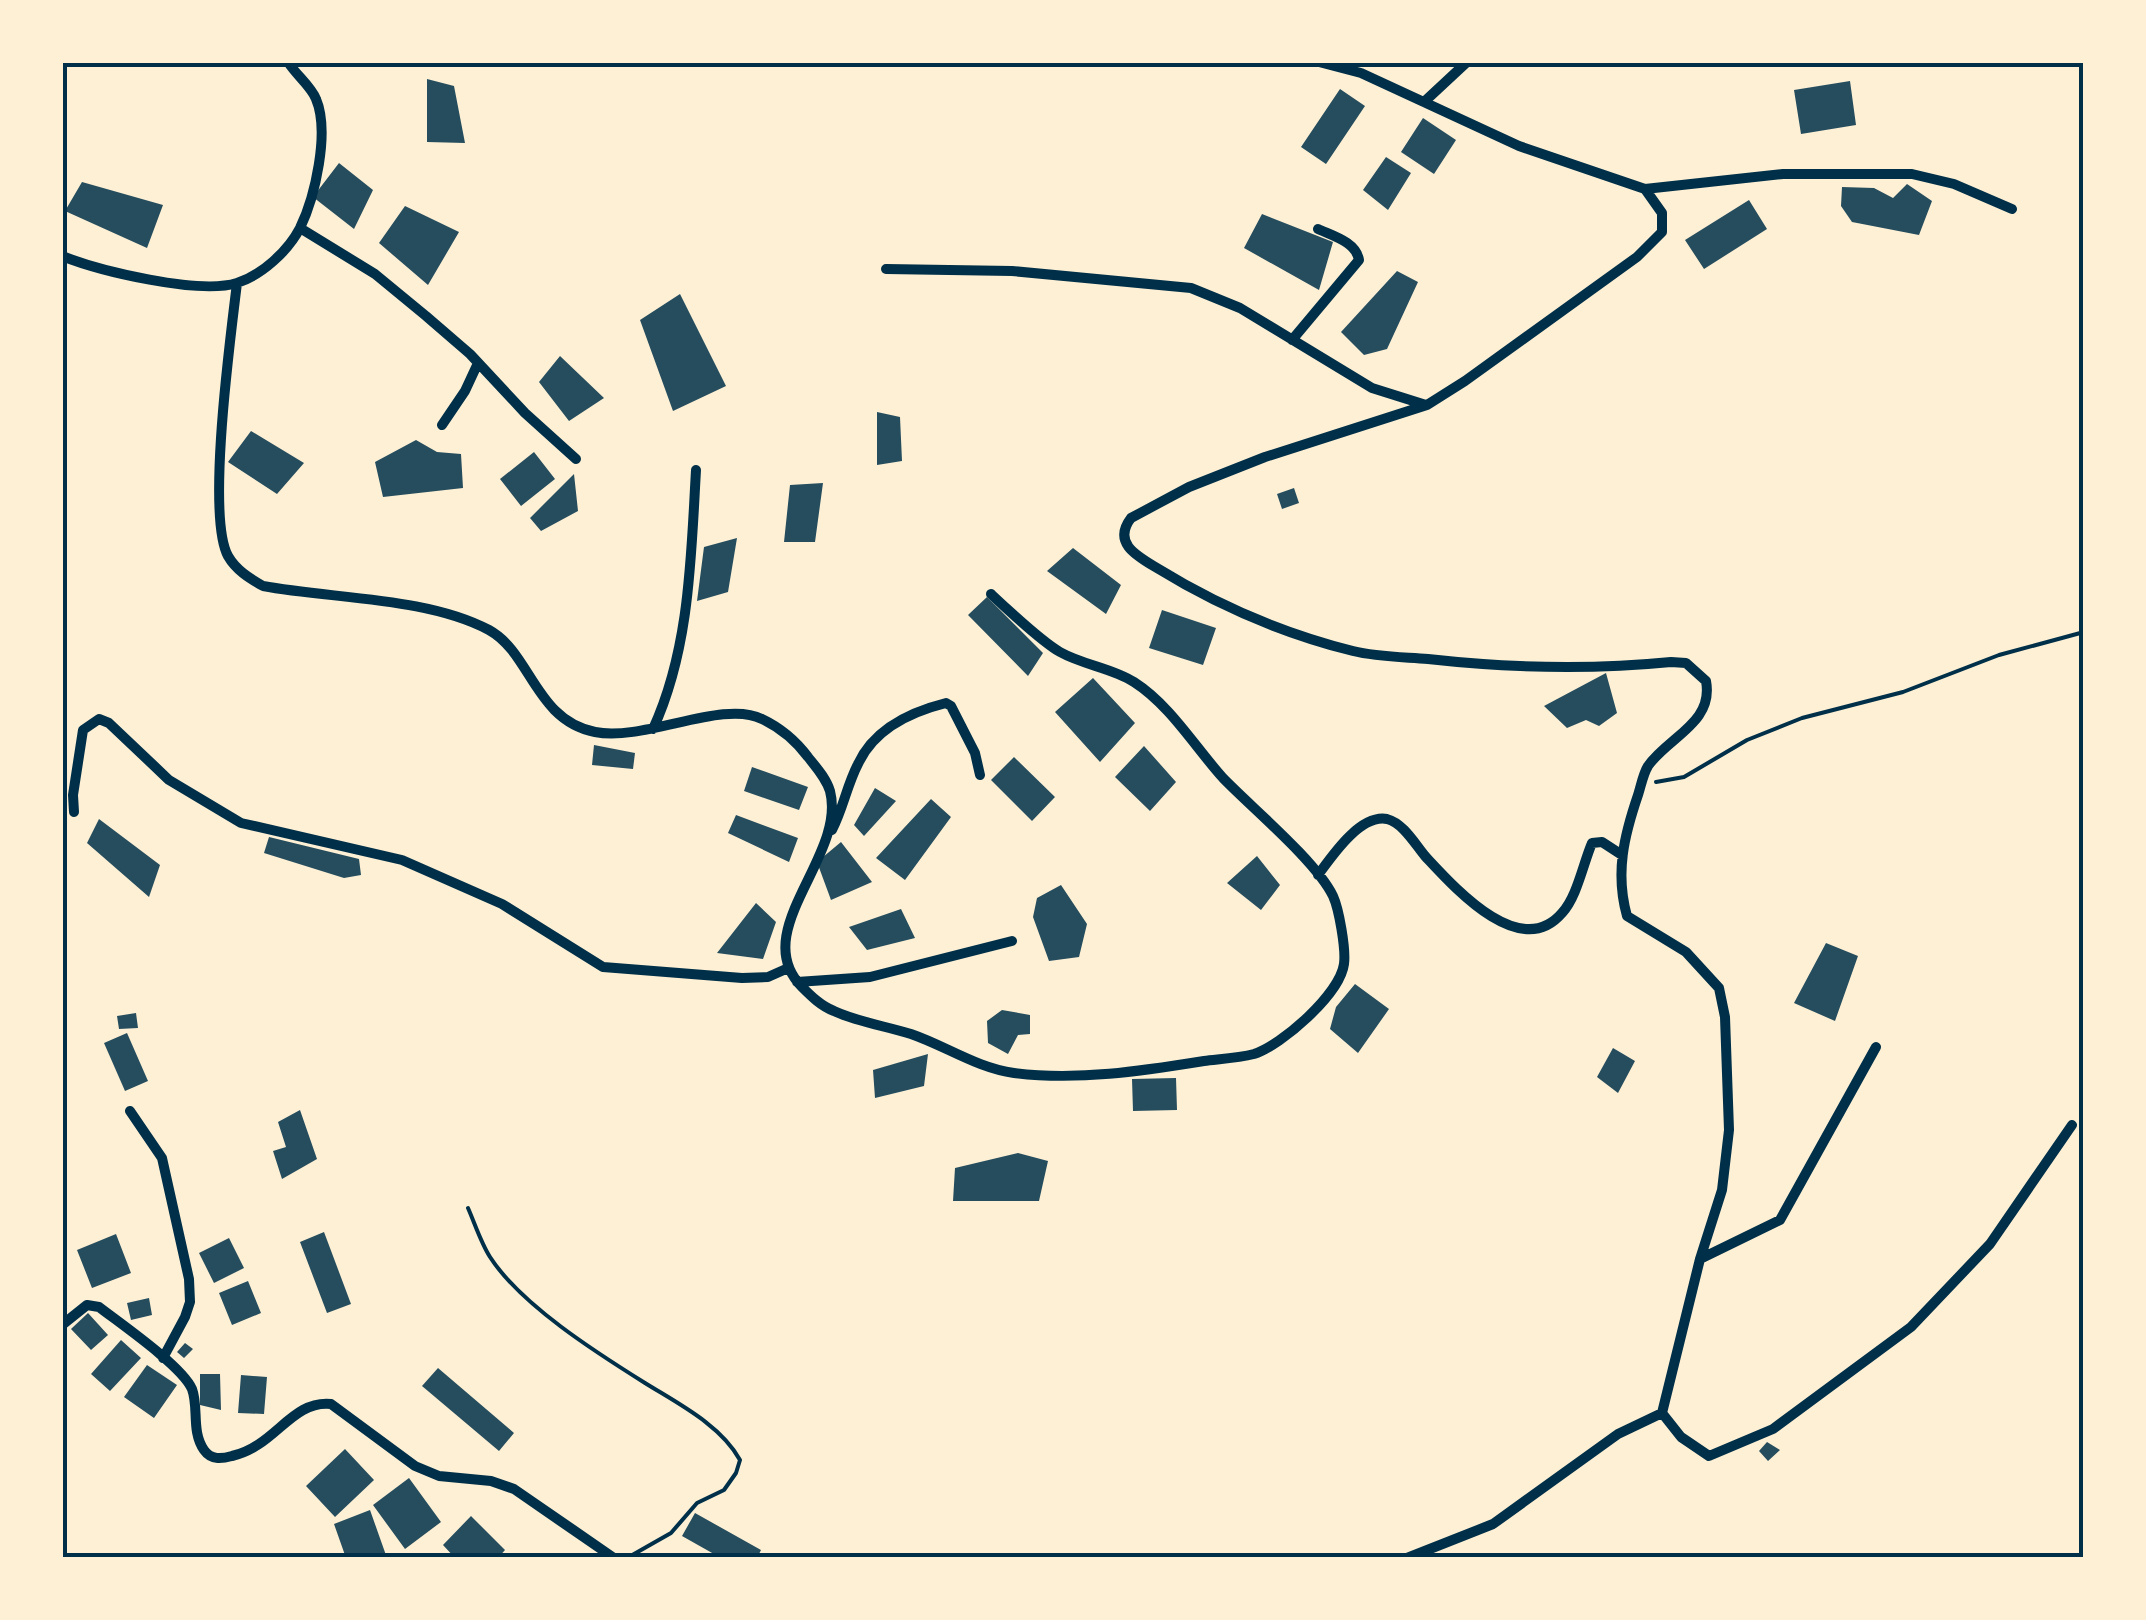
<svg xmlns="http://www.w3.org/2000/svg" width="2146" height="1620" font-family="'Varela Round',sans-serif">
<rect width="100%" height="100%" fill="#fdf0d5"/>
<!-- building -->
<path fill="#264d5e" d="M 427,79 L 454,86 L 465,143 L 427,142 Z
M 1850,81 L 1856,125 L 1801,134 L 1794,90 Z
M 1340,89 L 1365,106 L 1326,164 L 1301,147 Z
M 1423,118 L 1456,140 L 1434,174 L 1401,152 Z
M 1386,157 L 1411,173 L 1388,210 L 1363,190 Z
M 339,163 L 373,190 L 354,229 L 313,197 Z
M 82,182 L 163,205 L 147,248 L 65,211 Z
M 1907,184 L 1932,201 L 1919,235 L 1852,222 L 1841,206 L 1842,187 L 1874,188 L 1893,198 Z
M 1749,200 L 1767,229 L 1704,269 L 1685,240 Z
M 405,206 L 459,232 L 428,285 L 379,243 Z
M 1262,214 L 1333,242 L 1319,290 L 1244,248 Z
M 1397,271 L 1418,282 L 1387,349 L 1364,355 L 1341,332 Z
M 680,294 L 726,386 L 673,411 L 640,320 Z
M 560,356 L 604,398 L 569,421 L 539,382 Z
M 877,412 L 900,417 L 902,461 L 877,465 Z
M 251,431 L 304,463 L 277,494 L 228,462 Z
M 416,440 L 437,452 L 461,454 L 463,488 L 383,497 L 375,462 Z
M 534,452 L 555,479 L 521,506 L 500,479 Z
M 574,474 L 578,511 L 541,531 L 530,518 Z
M 823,483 L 815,542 L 784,542 L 790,485 Z
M 1294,488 L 1299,503 L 1282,509 L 1277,494 Z
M 737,538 L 728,592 L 697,601 L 704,547 Z
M 1073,548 L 1121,585 L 1106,614 L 1047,571 Z
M 987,597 L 1043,653 L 1028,676 L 968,615 Z
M 1162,610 L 1216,628 L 1203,665 L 1149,648 Z
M 1606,673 L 1617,713 L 1599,726 L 1586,720 L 1567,728 L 1544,706 Z
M 1093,678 L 1135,723 L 1100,762 L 1055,712 Z
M 594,745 L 635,753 L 633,769 L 592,765 Z
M 1144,746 L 1176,782 L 1150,811 L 1115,777 Z
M 1014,757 L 1055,797 L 1032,821 L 991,780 Z
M 752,767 L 808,787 L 799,810 L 744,791 Z
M 875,788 L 896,801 L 864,836 L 854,825 Z
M 931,799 L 951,817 L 905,880 L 876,858 Z
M 736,815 L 798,838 L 789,862 L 728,833 Z
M 99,819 L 160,865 L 149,897 L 87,843 Z
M 269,837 L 359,859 L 361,875 L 344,878 L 264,853 Z
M 841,842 L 872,882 L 831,900 L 817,862 Z
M 1257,856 L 1280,885 L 1261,910 L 1227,883 Z
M 1061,885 L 1087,924 L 1079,957 L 1049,961 L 1033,917 L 1037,898 Z
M 756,903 L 776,922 L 763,959 L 717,953 Z
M 901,909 L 915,938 L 867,950 L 849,927 Z
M 1826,943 L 1858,956 L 1835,1021 L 1794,1003 Z
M 1355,984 L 1389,1009 L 1358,1053 L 1330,1029 L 1336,1007 Z
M 1002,1010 L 1030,1015 L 1030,1034 L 1018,1035 L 1008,1054 L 988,1043 L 987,1021 Z
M 136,1013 L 138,1028 L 119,1029 L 117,1016 Z
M 127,1033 L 148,1081 L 125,1091 L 104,1043 Z
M 1613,1048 L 1635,1061 L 1618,1093 L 1597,1077 Z
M 928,1054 L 924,1086 L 875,1098 L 873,1070 Z
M 1176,1078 L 1177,1110 L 1133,1111 L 1132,1079 Z
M 300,1110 L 317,1159 L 282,1179 L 273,1151 L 286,1147 L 278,1122 Z
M 1018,1153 L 1048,1161 L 1039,1201 L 953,1201 L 955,1168 Z
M 324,1232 L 351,1304 L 327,1313 L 300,1242 Z
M 116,1234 L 131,1273 L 92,1288 L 77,1250 Z
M 229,1238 L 244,1268 L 214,1283 L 199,1253 Z
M 248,1281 L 261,1313 L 232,1325 L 219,1293 Z
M 149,1298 L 152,1315 L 131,1320 L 127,1303 Z
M 88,1313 L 108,1335 L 91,1350 L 71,1329 Z
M 121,1340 L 141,1358 L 110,1391 L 91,1374 Z
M 185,1343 L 193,1349 L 184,1358 L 177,1352 Z
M 147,1365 L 177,1385 L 154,1418 L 124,1397 Z
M 438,1368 L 514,1433 L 499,1451 L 422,1386 Z
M 200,1374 L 220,1374 L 221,1410 L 200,1405 Z
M 241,1375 L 267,1377 L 264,1414 L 238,1413 Z
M 1767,1442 L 1780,1450 L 1768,1461 L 1759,1451 Z
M 345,1449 L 374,1480 L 335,1517 L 306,1486 Z
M 409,1478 L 441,1522 L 405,1549 L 373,1505 Z
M 370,1510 L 387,1558 L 346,1558 L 334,1524 Z
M 695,1513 L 761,1550 L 757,1558 L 721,1558 L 682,1536 Z
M 471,1516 L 505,1550 L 498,1558 L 455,1558 L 443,1545 Z"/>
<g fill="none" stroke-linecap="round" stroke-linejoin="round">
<!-- path -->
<path stroke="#003049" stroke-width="4" d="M 1656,782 L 1684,777 L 1747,740 L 1802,718 L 1903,692 L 1999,655 L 2084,632
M 468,1208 C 475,1224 481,1243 490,1257 C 521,1305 597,1353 645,1383 C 677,1403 721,1425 740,1460 L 736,1473 L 724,1490 L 697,1503 L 671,1533 L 627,1558"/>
<!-- minor -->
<path stroke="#003049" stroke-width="10" d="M 1319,62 L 1361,73 L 1519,146 L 1645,189 L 1662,213 L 1662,232 L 1637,257 L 1465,381 L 1427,405 L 1265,457 L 1189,487 L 1131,518 C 1112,543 1137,556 1157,568 C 1217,605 1285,634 1353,651 C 1377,657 1404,657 1428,659 C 1509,668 1590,670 1671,662 L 1686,663 L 1706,681 C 1714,723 1668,737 1648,766 C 1643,774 1641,786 1638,795 C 1624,836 1615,873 1627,916 L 1686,952 L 1719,988 L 1725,1017 L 1729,1130 L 1722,1190 L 1700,1259 L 1662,1413 L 1681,1437 L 1709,1456 L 1773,1429 L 1911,1327 L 1990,1244 L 2072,1125
M 1424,102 L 1467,62
M 1645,189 L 1783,174 L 1912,174 L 1954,184 L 2012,209
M 300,228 L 375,274 L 426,316 L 470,354 L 525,413 L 576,459
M 62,256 C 100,271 199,295 237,283 C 262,275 288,251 300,228 C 315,197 330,132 316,99 C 311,86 296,75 288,62
M 886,269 L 1012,271 L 1191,288 L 1240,308 L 1372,388 L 1426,405
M 237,283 C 231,334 206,516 228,556 C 236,570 249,578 263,586 C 333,599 427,597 489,630 C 531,653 535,720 595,732 C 644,742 723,699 762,719 C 781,728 796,741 808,757 C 816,767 826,778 830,791 C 847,857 747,931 802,987 C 811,996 821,1006 834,1011 C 858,1022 885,1026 911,1034 C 946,1046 977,1068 1014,1073 C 1077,1081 1142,1071 1204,1061 C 1220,1059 1238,1058 1254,1054 C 1282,1045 1340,994 1344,964 C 1346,949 1339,909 1333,896 C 1316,861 1252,808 1223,778 C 1195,747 1170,705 1134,682 C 1112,668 1083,665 1060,652 C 1041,641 1007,609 991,594
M 1292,340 L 1359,260 C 1356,242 1333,236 1318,229
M 442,425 L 465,391 L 478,363
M 653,729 C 690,649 691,556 696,470
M 74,812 L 73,795 L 83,730 L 99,719 L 109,723 L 169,780 L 241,823 L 402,860 L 502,904 L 603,967 L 742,978 L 768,977 L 786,969
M 832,830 C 843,809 847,785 858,764 C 874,729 910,712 946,703 L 951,706 L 975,753 L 980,775
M 1318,875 C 1332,856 1360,814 1387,819 C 1403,823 1415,844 1425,856 C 1454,887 1520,962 1562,913 C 1577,897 1583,864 1592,843 L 1602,842 L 1622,855
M 797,982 L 870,977 L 1012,941
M 130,1111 L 162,1158 L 189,1279 L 190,1302 L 185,1317 L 163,1358
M 1700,1259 L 1780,1220 L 1876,1047
M 62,1325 L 87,1305 L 99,1307 C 121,1324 182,1366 192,1389 C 199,1408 191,1431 204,1450 C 211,1460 221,1459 232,1456 C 276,1446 291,1400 331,1404 L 415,1466 L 439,1476 L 491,1481 L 514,1489 L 614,1558
M 1407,1558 L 1493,1524 L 1618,1434 L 1662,1413"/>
</g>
<!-- border -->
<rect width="2146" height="1620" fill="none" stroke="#fdf0d5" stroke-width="130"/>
<rect x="65" y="65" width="2016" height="1490" fill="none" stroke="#003049" stroke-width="4"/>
</svg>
